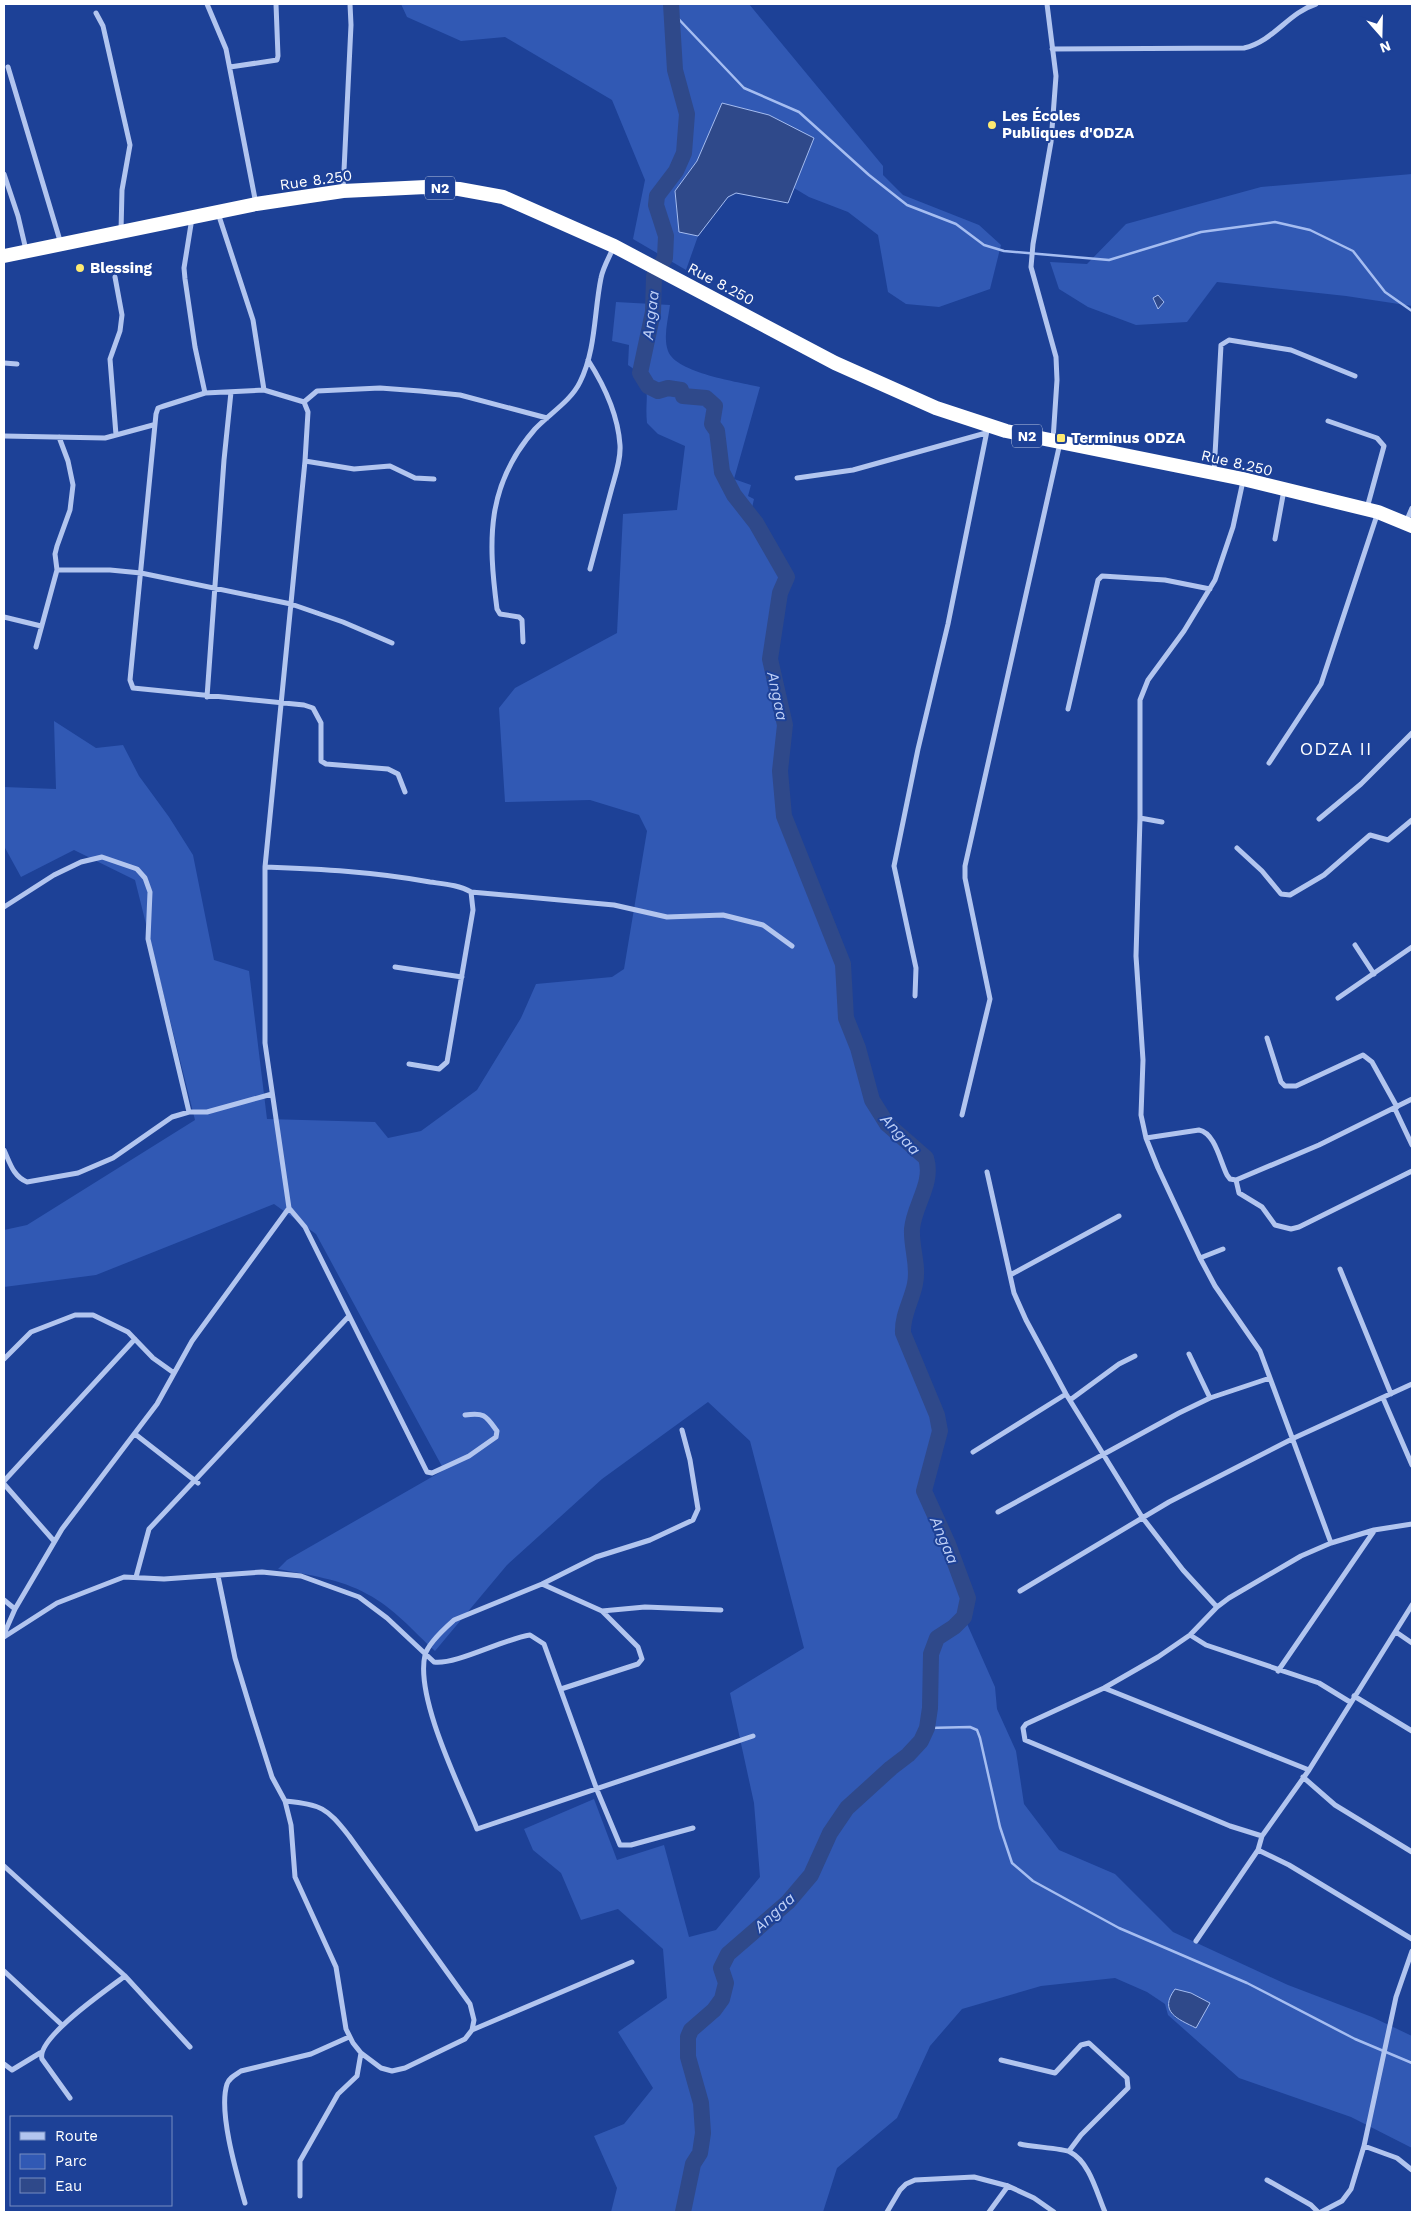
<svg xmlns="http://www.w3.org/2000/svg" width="1416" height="2216" font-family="'Work Sans',sans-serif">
<rect width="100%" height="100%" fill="#1d4197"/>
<!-- green -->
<path fill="#3159b4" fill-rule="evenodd" d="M 401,4 L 749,4 L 883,166 L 883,175 L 903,195 L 979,225 L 1001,245 L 990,289 L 939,307 L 906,304 L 888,292 L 878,235 L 848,212 L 809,197 L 794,188 L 814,138 L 722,103 L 697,161 L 675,191 L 679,231 L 698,236 L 686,270 L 633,239 L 645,180 L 612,100 L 505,37 L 461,41 L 407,17 Z
M 1412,174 L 1412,306 L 1346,296 L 1217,282 L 1187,322 L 1136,325 L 1088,307 L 1059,289 L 1050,262 L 1087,264 L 1126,224 L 1261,187 Z
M 616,302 L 670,305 C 668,320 663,337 668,351 C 676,373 739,382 760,387 L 734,479 L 751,485 L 748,496 L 754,499 L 751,512 L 787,577 L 780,593 L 770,659 L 785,725 L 780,771 L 784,816 L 843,964 L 846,1018 L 858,1048 L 872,1100 L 887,1124 L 926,1158 C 933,1182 916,1205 913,1228 C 910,1245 918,1263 916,1281 C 914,1296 903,1310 903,1325 C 901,1358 942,1400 940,1433 C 939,1452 929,1473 924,1491 L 948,1544 L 968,1598 L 964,1617 L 995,1687 L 997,1709 L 1016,1751 L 1024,1804 L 1059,1850 L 1115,1874 L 1173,1932 L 1288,1985 L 1372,2017 L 1412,2036 L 1412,2148 L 1351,2117 L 1239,2078 L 1168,2015 L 1165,2004 L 1147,1992 L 1115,1978 L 1041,1986 L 962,2009 L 930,2046 L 897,2118 L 837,2168 L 823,2212 L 611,2212 L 617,2188 L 594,2136 L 624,2124 L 653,2088 L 618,2032 L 667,1998 L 663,1949 L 618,1909 L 581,1920 L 561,1873 L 533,1850 L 524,1829 L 594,1799 L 617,1860 L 664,1845 L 689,1937 L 716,1930 L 760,1877 L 754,1803 L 730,1693 L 804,1648 L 750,1441 L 708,1402 L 602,1479 L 507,1565 L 435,1651 C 414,1632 393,1607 367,1594 C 341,1579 308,1575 278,1569 L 287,1560 L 444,1470 L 316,1234 L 274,1204 L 96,1275 L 4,1287 L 4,1230 L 27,1225 L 195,1120 L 135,880 L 74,850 L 21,877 L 4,846 L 4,787 L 56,789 L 54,721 L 96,748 L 123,745 L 139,776 L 169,817 L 193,855 L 214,960 L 249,971 L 267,1119 L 375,1122 L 388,1138 L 421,1131 L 477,1090 L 521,1018 L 536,984 L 612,977 L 624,969 L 647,831 L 639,815 L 590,800 L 505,802 L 499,708 L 515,688 L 617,633 L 623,514 L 677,510 L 685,446 L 658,434 L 647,423 C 644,395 655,383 628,365 L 629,345 L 612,341 ZM 1209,2003 L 1196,2027 L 1174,2017 Z"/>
<!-- water -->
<path fill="#2f498a" stroke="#a5bdf1" d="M 722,103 L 769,115 L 814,138 L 788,203 L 736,193 L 728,197 L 698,236 L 679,232 L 675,191 L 697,161 Z
M 1158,295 L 1164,302 L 1158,309 L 1153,298 Z
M 1175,1989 L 1191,1993 L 1210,2003 L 1196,2028 C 1178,2019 1158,2012 1175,1989 Z"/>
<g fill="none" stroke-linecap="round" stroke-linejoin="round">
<!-- stream -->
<path stroke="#a5bdf1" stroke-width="2.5" d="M 671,11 L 744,88 L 799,112 L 869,175 L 907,205 L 956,224 L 984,245 L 1004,251 L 1109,260 L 1201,232 L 1275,222 L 1310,230 L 1353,251 L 1385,292 L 1412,311
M 927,1728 L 970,1727 L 977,1730 L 980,1738 L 1000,1827 L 1012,1863 L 1033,1881 L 1119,1928 L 1247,1983 L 1355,2039 L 1412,2063"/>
<!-- river -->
<path stroke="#2f498a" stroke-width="16" d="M 671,4 L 675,70 L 687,114 L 684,153 L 676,171 L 657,196 L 656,205 L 666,236 L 665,258 L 654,276 L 653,312 L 640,373 L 648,386 L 658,391 L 668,388 L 681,390 L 683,396 L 706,398 L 715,406 L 712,424 L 717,431 L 722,472 L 734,495 L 756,523 L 787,577 L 780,593 L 770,659 L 785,725 L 780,771 L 784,816 L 843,964 L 846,1018 L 858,1048 L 872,1100 L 887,1124 L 926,1158 C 934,1183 914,1205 912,1229 C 911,1248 919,1265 915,1284 C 912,1300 902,1315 903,1333 L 937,1415 L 940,1431 L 924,1491 L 948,1544 L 968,1598 L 964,1617 L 954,1627 L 937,1638 L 931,1654 L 930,1708 L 927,1728 L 921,1741 L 908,1755 L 891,1768 L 847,1808 L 830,1833 L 811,1875 L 788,1902 L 728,1954 L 721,1968 L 726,1983 L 722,1999 L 714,2010 L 691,2030 L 688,2037 L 688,2057 L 701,2103 L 703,2133 L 700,2153 L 693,2164 L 683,2212"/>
<!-- street -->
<path stroke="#b2c5ef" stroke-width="5" d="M 207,4 L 226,49 L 256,204
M 1047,4 L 1056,76 L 1053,116 L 1051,142 L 1033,244 L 1031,267 L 1056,357 L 1057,380 L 1053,440
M 96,13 L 103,26 L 130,145 L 122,190 L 121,231
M 1052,49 L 1244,48 C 1274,41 1288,13 1316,4
M 8,67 L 61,244
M 230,67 L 277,60 L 278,56 L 276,4
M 4,174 L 18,216 L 26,250
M 343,191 L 351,25 L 350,4
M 218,213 L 253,320 L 264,390 L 304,402 L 308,412 L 305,461 L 265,867 L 265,1043 L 289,1208 L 305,1227 L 427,1472 L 432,1473 L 469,1456 L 496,1437 L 497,1431 C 486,1416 485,1412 465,1415
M 192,218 L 184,268 L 185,279 L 195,347 L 205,393
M 115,277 L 122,315 L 120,331 L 110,359 L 116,435
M 588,360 C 604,385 618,415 620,445 C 621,460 615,476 611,491 C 604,517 597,543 590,569
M 4,363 L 17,364
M 264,390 L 205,393 L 164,406 L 158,408 L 156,414 L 130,680 L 133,688 L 304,705 L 313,708 L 321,723 L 321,761 L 326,764 L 388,769 L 398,774 L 405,792
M 304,402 L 317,391 L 380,388 L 420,391 L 460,395 L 547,418
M 1328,421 L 1377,438 L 1384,446 L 1367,508
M 4,436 L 105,438 L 153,425
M 305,461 L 354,469 L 390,466 L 415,478 L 434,479
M 1214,473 L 1221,345 L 1229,340 L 1291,350 L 1355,376
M 797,478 L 853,470 L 986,433
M 1243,481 L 1233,527 L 1215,580 L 1184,631 L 1148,680 L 1140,700 L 1140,818 L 1136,956 L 1143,1060 L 1141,1115 L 1146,1138 L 1158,1168 L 1200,1258 L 1215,1286 L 1260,1351 L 1331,1543
M 1406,522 L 1412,508
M 1275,539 L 1284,490
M 57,570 L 110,570 L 141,573 L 291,604 L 343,622 L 392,643
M 4,617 L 41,626
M 523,642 L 522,620 L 519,617 L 500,614 L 497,609 C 488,540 486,485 535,429 C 549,414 571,401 580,382 C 596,350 594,312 601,278 C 603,267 610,256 614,246
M 36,647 L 57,570 L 55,554 L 57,546 L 70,510 L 73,485 L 68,461 L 59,437
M 207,697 L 224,460 L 231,392
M 1068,709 L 1098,580 L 1102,576 L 1165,580 L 1210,589
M 1269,763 L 1321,684 L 1378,512
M 1140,818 L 1162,822
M 1319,819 L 1361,784 L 1412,733
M 1237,848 L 1262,871 L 1281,894 L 1290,895 L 1324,875 L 1370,835 L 1388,840 L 1412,820
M 265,867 C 321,869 376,872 430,882 C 444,884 459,885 471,892 L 473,910 L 447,1062 L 439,1069 L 409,1064
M 471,892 L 614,905 L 667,917 L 723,915 L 763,925 L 792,946
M 4,907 L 54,875 L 81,862 L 102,857 L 137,869 L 145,878 L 150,892 L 148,939 L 189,1112
M 1355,945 L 1374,974
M 395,967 L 462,977
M 915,996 L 916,968 L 894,866 L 918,749 L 948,624 L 988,426
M 1338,998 L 1412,947
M 1267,1038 L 1281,1082 L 1285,1086 L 1296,1086 L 1363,1055 L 1372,1062 L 1397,1107
M 1395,1109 L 1412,1145
M 962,1115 L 990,999 L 965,878 L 965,866 L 1060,443
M 1146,1138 L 1199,1130 C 1215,1133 1220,1161 1227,1175 L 1230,1179 L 1236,1180 L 1319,1145 L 1412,1099
M 4,1150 C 10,1163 13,1176 27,1182 L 78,1173 L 113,1158 L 172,1117 L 189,1112 L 207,1112 L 272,1094
M 987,1172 L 1014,1293 L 1026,1320 L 1066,1394 L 1142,1517 L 1183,1570 L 1217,1607
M 1236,1180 L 1239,1193 L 1262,1207 L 1275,1225 L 1291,1229 L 1299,1227 L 1412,1171
M 1200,1258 L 1223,1249
M 1340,1269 L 1391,1394
M 1012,1274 L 1119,1216
M 1189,1354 L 1210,1398
M 4,1359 L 31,1332 L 75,1315 L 93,1315 L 128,1332 L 153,1358 L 174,1373
M 1383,1398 L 1412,1465
M 1070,1400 L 1119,1364 L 1135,1356
M 682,1430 L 690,1460 L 698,1509 L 693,1520 L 650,1540 L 596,1557 L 542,1584 L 454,1620 C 445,1628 428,1643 425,1655 C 415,1698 460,1787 477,1829 L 753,1736
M 135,1434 L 198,1483
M 973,1452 L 1066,1394
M 4,1481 L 135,1339
M 4,1484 L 54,1541
M 998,1512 L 1179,1413 L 1210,1398 L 1270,1378
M 1412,1524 L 1374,1530 L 1331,1543 L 1301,1556 L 1229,1598 L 1217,1607 L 1190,1635 L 1158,1657 L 1104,1688 L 1026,1724 L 1023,1728 L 1025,1740 L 1230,1826 L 1262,1836 L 1309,1770 L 1412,1605
M 218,1576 L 235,1658 L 252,1714 L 272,1777 L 285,1801 L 291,1825 L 295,1877 L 336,1967 L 346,2029 L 353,2043 L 361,2053 L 381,2068 L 392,2071 L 405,2068 L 465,2039 L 472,2030 L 474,2020 L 470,2004 L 349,1836 C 326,1807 322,1805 285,1801
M 136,1577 L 149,1529 L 349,1316
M 542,1584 L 602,1611 L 638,1647 L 642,1659 L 638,1664 L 561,1689
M 1020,1591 L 1169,1502 L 1294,1438 L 1412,1384
M 4,1600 L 15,1609
M 602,1611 L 645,1607 L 721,1610
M 1396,1632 L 1412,1643
M 4,1634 L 15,1609 L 62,1529 L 157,1404 L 192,1341 L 289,1208
M 1190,1635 L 1206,1645 L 1319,1683 L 1350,1702
M 4,1637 L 57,1603 L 124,1577 L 164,1579 L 262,1572 L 301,1576 L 359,1597 L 387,1618 L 434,1662 C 456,1665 503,1639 530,1635 L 544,1644 L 597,1790 L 620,1845 L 631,1845 L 693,1828
M 1278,1671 L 1374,1531
M 1104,1688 L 1309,1770
M 1354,1696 L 1412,1731
M 1303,1777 L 1335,1805 L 1412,1852
M 1262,1836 L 1258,1850 L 1289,1865 L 1412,1939
M 4,1866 L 125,1976 L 190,2047
M 1196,1941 L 1258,1850
M 4,1971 L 62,2025
M 472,2030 L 632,1962
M 1001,2060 L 1055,2073 L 1081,2045 L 1089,2043 L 1127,2078 L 1128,2088 L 1081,2135 L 1069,2151
M 4,2064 L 12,2070 L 40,2053
M 70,2098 L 42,2059 C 36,2038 108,1989 125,1976
M 1020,2144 C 1032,2147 1062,2148 1070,2152 C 1090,2162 1097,2194 1105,2212
M 1364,2146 L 1397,2158 L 1412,2170
M 1267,2180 L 1311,2205 L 1318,2212
M 300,2196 L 300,2161 L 338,2094 L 357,2076 L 361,2053
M 245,2203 C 237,2175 218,2112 227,2084 C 229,2078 235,2075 241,2071 L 311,2054 L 349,2037
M 887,2212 L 900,2190 L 906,2184 L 915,2180 L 974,2177 L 1008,2186 L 1034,2198 L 1054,2212
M 989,2212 L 1008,2186
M 1321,2212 L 1342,2201 L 1351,2189 L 1364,2146 L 1396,1997 L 1412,1951"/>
<!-- highway -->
<path stroke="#fff" stroke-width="14" d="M 4,256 L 256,204 L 343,191 L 426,187 L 459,189 L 503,197 L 614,246 L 835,363 L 936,408 L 1006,431 L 1243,479 L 1378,512 L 1412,526"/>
</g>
<!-- markers -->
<g fill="#feea71" stroke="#1d4197" stroke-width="2">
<circle cx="992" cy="125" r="5"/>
<circle cx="80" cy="268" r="5"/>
<rect x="1056" y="433" width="10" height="10" rx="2.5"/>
</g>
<g text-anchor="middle" stroke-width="4" stroke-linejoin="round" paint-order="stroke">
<!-- shield labels -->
<g fill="#1d4197" stroke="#bbc6e0" stroke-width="1">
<rect x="425" y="176.5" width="30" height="23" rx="4"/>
<rect x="1012" y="424.5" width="30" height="23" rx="4"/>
</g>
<g font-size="14" font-weight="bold" fill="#fff">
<text x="440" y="193">N2</text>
<text x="1027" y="441">N2</text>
</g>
<!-- poi labels -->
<g font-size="15" font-weight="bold" fill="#fff" stroke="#1d4197" text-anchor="start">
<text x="1002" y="121">Les Écoles<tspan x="1002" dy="17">Publiques d'ODZA</tspan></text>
<text x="90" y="273">Blessing</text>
<text x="1071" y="443">Terminus ODZA</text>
</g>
<!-- street labels -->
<g font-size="15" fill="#fff" stroke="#1d4197">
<text transform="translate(316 180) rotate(-8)" y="5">Rue 8.250</text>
<text transform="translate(721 284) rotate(28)" y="5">Rue 8.250</text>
<text transform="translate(1237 463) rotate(13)" y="5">Rue 8.250</text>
</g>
<!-- water labels -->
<g font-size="16" font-style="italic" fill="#becff6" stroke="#1d4197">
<text transform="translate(650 315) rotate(-83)" y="6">Angaa</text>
<text transform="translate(778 696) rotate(78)" y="6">Angaa</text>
<text transform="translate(901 1134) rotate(47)" y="6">Angaa</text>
<text transform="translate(945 1540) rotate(67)" y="6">Angaa</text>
<text transform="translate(774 1912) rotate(-43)" y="6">Angaa</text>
</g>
<!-- quarter labels -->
<g font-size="18" letter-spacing="1" fill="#fff" stroke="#1d4197">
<text x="1336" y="755">ODZA II</text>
</g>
</g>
<!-- border -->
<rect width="1416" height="2216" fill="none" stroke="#ffffff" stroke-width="10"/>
<!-- legend -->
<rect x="10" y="2116" width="162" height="90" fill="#1d4197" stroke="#778dc1"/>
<rect x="20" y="2132" width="25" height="8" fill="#b2c5ef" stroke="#778dc1"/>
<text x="55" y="2141" font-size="15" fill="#ffffff">Route</text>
<rect x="20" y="2154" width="25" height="15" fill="#3159b4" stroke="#778dc1"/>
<text x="55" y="2166" font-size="15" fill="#ffffff">Parc</text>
<rect x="20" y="2178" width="25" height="15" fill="#2f498a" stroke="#778dc1"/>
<text x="55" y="2191" font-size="15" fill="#ffffff">Eau</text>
<!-- north arrow -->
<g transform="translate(1381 35) rotate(160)" stroke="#1d4197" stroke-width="4" paint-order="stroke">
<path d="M0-4L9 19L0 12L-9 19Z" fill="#ffffff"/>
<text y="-8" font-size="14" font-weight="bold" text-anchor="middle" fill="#ffffff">N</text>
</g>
</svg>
